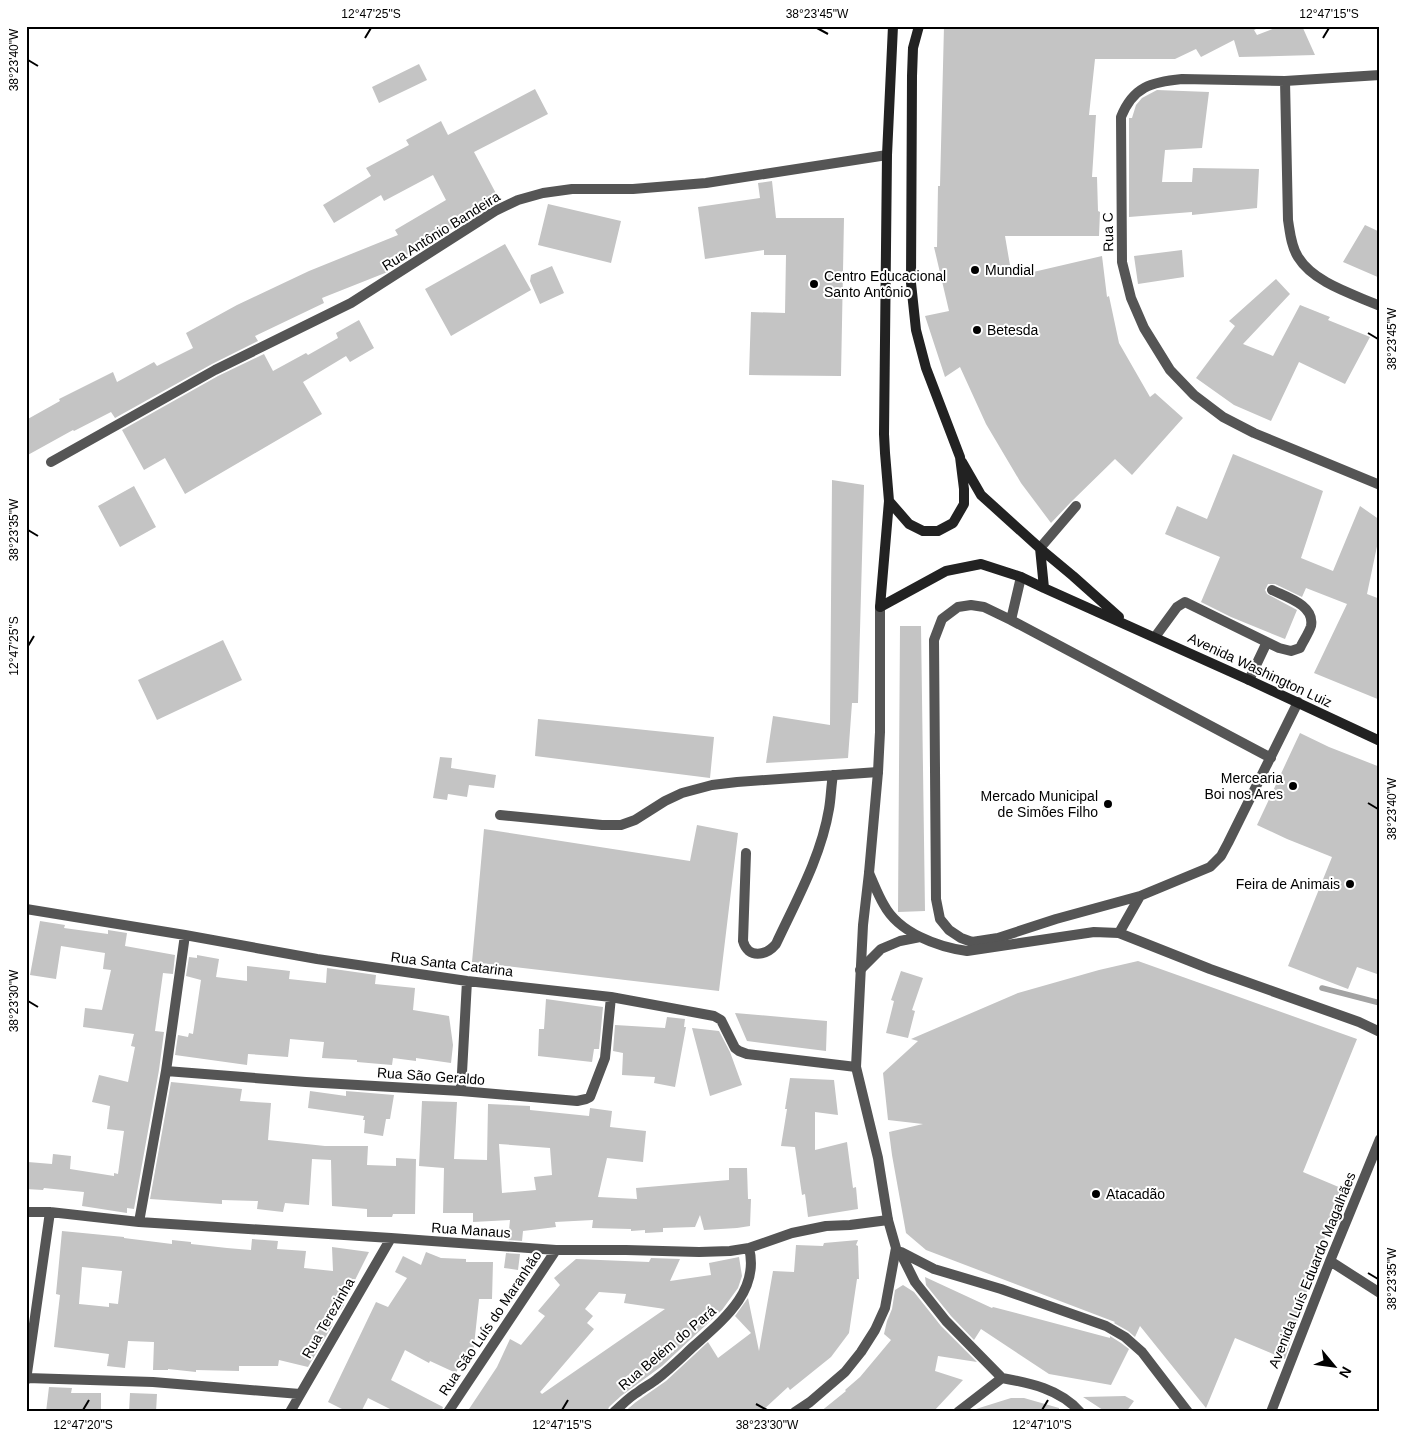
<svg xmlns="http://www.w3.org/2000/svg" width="1406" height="1438" font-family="Arial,sans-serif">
<rect width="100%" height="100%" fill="#fff"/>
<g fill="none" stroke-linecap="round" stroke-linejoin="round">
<!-- stream -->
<path stroke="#a3a3a3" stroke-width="5.5" d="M 1322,988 L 1380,1003"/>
</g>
<!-- building -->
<path fill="#c4c4c4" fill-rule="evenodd" d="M 944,26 L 1262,26 L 1254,30 L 1257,35 L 1280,26 L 1302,26 L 1315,55 L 1239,57 L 1234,40 L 1201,57 L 1196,49 L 1175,59 L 1095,59 L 1089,115 L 1096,115 L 1092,177 L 1097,177 L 1098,211 L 1100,212 L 1099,236 L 1005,236 L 1012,277 L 1102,256 L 1107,297 L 1109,296 L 1119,343 L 1150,397 L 1155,393 L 1183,418 L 1132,475 L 1115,459 L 1071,502 L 1051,523 L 1021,483 L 986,424 L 960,367 L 945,377 L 925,316 L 949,311 L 934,247 L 937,247 L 938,186 L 940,186 Z
M 419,64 L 427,80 L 379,103 L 372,87 Z
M 535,89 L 548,114 L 474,152 L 500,201 L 388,266 L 390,270 L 385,273 L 322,298 L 324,303 L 255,336 L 258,341 L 212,364 L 115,418 L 111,412 L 74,431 L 73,430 L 26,456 L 26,420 L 60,401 L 59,399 L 113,372 L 117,382 L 154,362 L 157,366 L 193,348 L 186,333 L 237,305 L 309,271 L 398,235 L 395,230 L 446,200 L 433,175 L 384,201 L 381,195 L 334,223 L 323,205 L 371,176 L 366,168 L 409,145 L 406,140 L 441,121 L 448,135 Z
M 1157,90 L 1209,92 L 1202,148 L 1165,150 L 1162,182 L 1192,182 L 1193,168 L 1259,169 L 1257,208 L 1192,215 L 1192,212 L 1129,217 L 1129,118 L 1132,118 L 1136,105 L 1142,98 Z
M 772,181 L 776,218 L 844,218 L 841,376 L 749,375 L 751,312 L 785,313 L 786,255 L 764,255 L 764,250 L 705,259 L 698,207 L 760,198 L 758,183 Z
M 548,204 L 621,221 L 611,263 L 538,245 Z
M 1365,225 L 1380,232 L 1380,278 L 1343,262 Z
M 505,244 L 531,290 L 451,336 L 425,289 Z
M 1182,250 L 1184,277 L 1138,284 L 1134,256 Z
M 552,266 L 564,293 L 540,304 L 530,281 L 531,275 Z
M 1276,279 L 1290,294 L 1243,344 L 1273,356 L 1300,305 L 1330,317 L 1328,320 L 1370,337 L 1345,384 L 1299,362 L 1271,421 L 1234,405 L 1196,378 L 1235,326 L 1229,321 Z
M 359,320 L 374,348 L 350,362 L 346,356 L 303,382 L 322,414 L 185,494 L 165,458 L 144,470 L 122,430 L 218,376 L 264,354 L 273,371 L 306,353 L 308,355 L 338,338 L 336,333 Z
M 1233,454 L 1323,491 L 1301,558 L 1333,571 L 1360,506 L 1380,520 L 1380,532 L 1367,594 L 1380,599 L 1380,700 L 1314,673 L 1347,604 L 1306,588 L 1302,597 L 1275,584 L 1268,584 L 1265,590 L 1267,594 L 1297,610 L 1285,639 L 1231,617 L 1201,602 L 1220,557 L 1165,534 L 1177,506 L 1207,519 Z
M 832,480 L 864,485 L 858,703 L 852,703 L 848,758 L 766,763 L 773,716 L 830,725 Z
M 134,486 L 156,527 L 120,547 L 98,506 Z
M 900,626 L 921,626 L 925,911 L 898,912 Z
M 223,640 L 242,680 L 157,720 L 138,680 Z
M 538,719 L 714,737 L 710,778 L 535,756 Z
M 1300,733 L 1329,747 L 1380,767 L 1380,975 L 1357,967 L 1348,989 L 1288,966 L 1332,857 L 1287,839 L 1257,825 Z
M 440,757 L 452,758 L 451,768 L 496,775 L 494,788 L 469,785 L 467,797 L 448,794 L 447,800 L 433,798 Z
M 697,825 L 738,833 L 719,991 L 472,962 L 484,829 L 690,861 Z
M 40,921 L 65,925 L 64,928 L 108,934 L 108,930 L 127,933 L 125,946 L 175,955 L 173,974 L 163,973 L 155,1031 L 164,1032 L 159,1070 L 134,1209 L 127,1208 L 127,1213 L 82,1206 L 84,1192 L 44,1188 L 43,1190 L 26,1189 L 28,1162 L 52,1164 L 53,1154 L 71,1156 L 70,1169 L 114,1176 L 114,1173 L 118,1174 L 124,1131 L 107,1129 L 110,1106 L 92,1102 L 99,1075 L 128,1082 L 135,1047 L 131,1046 L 134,1034 L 83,1027 L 85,1008 L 102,1010 L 111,970 L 103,969 L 105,953 L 61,946 L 56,979 L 30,975 Z
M 197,955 L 219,959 L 216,977 L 247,981 L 247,966 L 290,971 L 289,979 L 326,983 L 327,968 L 376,975 L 375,984 L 415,988 L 413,1010 L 449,1016 L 453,1045 L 451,1063 L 416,1058 L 416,1061 L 393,1058 L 392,1065 L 357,1062 L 357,1060 L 322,1058 L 324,1042 L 290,1039 L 288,1057 L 248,1054 L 247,1065 L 175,1055 L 178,1035 L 188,1037 L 189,1033 L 193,1034 L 201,980 L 186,976 L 189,957 L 197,958 Z
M 1138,961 L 1357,1039 L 1303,1172 L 1341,1188 L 1285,1359 L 1235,1338 L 1206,1408 L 1140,1326 L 1135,1337 L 1128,1331 L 1114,1323 L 1115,1322 L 926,1250 L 906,1233 L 892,1155 L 889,1132 L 923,1124 L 888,1120 L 883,1073 L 918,1041 L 911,1039 L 1018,993 L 1099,970 Z
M 901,971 L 923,978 L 912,1010 L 915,1011 L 908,1038 L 886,1033 L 894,1001 L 891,1000 Z
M 546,999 L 603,1007 L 599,1049 L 594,1049 L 592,1062 L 538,1056 L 539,1029 L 544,1029 Z
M 735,1013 L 827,1021 L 826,1051 L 747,1041 Z
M 667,1017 L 685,1019 L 684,1027 L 686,1027 L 675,1087 L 654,1083 L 655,1077 L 622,1075 L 623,1053 L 613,1051 L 615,1025 L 665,1028 Z
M 692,1028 L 719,1031 L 730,1052 L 742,1085 L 710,1096 Z
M 790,1078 L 834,1080 L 838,1115 L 815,1112 L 815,1150 L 847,1142 L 853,1188 L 856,1187 L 858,1209 L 808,1217 L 805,1194 L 802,1195 L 795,1147 L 781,1146 L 787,1109 L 785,1109 Z
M 171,1082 L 242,1089 L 240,1101 L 271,1103 L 268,1140 L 325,1146 L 368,1146 L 367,1165 L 396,1166 L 396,1158 L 416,1159 L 415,1214 L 393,1214 L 392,1217 L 367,1217 L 367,1209 L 332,1206 L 331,1160 L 312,1159 L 309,1205 L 285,1203 L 283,1212 L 257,1209 L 258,1201 L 222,1200 L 222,1204 L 207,1203 L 150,1199 Z
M 310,1091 L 346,1096 L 346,1091 L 394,1095 L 390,1119 L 386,1119 L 383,1136 L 364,1133 L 365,1120 L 363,1120 L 364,1116 L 308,1108 Z
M 422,1101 L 457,1102 L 454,1159 L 487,1160 L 488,1104 L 530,1106 L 530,1110 L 589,1116 L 590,1108 L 612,1111 L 610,1127 L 646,1131 L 643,1162 L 607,1158 L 598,1197 L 637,1199 L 636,1188 L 729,1180 L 729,1168 L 747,1168 L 748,1199 L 751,1199 L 750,1226 L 737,1228 L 704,1230 L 700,1215 L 695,1227 L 663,1228 L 663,1232 L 645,1233 L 645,1230 L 631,1231 L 631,1229 L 592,1228 L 593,1220 L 555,1222 L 556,1227 L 523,1231 L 522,1241 L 508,1240 L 510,1220 L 473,1222 L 473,1213 L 443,1213 L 444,1168 L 419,1166 ZM 499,1144 L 550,1148 L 552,1175 L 534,1177 L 536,1190 L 502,1193 Z
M 62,1231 L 124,1237 L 124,1238 L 172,1244 L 172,1240 L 191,1242 L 191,1244 L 227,1248 L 251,1250 L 252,1239 L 278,1241 L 277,1249 L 306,1251 L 304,1268 L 333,1271 L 332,1247 L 369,1252 L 354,1282 L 346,1281 L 344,1305 L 341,1310 L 334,1310 L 332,1326 L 308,1367 L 279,1360 L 278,1366 L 239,1366 L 239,1371 L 196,1370 L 196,1372 L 168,1369 L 168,1370 L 153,1370 L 154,1342 L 128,1341 L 125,1368 L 107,1366 L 109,1354 L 54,1347 L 60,1295 L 56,1294 ZM 82,1267 L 122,1271 L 118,1304 L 109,1303 L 109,1307 L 79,1304 Z
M 858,1240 L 856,1245 L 858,1246 L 859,1279 L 857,1279 L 849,1333 L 831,1357 L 790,1390 L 788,1387 L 761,1412 L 624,1412 L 636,1402 L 666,1381 L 708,1342 L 718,1358 L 751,1333 L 735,1316 L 748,1298 L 759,1351 L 773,1271 L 794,1272 L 796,1245 L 823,1246 L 824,1243 Z
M 426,1252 L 441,1258 L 466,1259 L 466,1262 L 493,1262 L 492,1299 L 479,1299 L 473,1355 L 466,1352 L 456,1373 L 430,1361 L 429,1363 L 405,1350 L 391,1380 L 443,1407 L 441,1412 L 396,1412 L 368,1398 L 361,1412 L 348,1412 L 328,1402 L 376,1302 L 388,1307 L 407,1278 L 395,1272 L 403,1256 L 421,1265 Z
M 506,1253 L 520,1254 L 518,1270 L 504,1268 Z
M 739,1257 L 742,1276 L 738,1288 L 722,1310 L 662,1366 L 621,1396 L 609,1407 L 607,1412 L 467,1412 L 497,1367 L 510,1339 L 521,1345 L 545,1316 L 538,1311 L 560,1285 L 554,1278 L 576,1259 L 649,1262 L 651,1258 L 680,1259 L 670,1281 L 711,1275 L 709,1263 ZM 599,1292 L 626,1294 L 624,1303 L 665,1309 L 542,1394 L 540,1392 L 594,1329 L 587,1323 L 593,1316 L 585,1309 Z
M 925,1277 L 992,1308 L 993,1307 L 1110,1338 L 1110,1336 L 1121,1343 L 1129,1349 L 1111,1385 L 1049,1374 L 981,1329 L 974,1340 L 951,1316 L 926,1285 Z
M 903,1285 L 914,1292 L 941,1326 L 977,1362 L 938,1356 L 935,1371 L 963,1380 L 933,1412 L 820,1412 L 846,1391 L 845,1390 L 860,1377 L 891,1340 L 884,1334 L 887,1321 L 892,1309 L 895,1290 Z
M 49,1387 L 72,1388 L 71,1393 L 101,1393 L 101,1412 L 46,1412 Z
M 130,1393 L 157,1394 L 156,1412 L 129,1412 Z
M 1125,1396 L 1134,1401 L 1126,1412 L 1106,1412 L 1083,1397 Z
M 1011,1398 L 1024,1398 L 1059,1408 L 1059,1412 L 977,1412 L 976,1409 Z"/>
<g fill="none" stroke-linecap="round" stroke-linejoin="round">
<!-- service -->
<path stroke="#555" stroke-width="10" d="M 51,462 L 215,370 L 351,303 L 495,211 L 518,200 L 543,193 L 572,189 L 633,189 L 706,183 L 887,155
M 1040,548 L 1076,506
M 1011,620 L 1021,577
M 1155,637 L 1177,607 L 1185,602 L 1279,648 L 1291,651 L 1300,648 C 1303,641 1309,633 1311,626 C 1315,605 1286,597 1272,590
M 1249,680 L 1267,642
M 1271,758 L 1011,620 L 984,607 L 971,605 L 958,607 L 942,619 L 934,640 L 936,899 L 940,919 L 949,930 L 961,938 L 972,942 L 998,938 L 1056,919 L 1140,896 L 1210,867 L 1221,856 L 1228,843 L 1298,702
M 500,815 L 602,825 L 621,825 L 635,820 L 665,801 L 682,793 L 712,785 L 737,782 L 878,772
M 746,853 L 743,941 C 748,959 766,956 776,944 C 796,901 821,857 829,809 C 831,798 831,786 833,775
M 1119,933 L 1140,896"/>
<!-- minor -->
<path stroke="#555" stroke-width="10" d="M 1380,75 L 1285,81 L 1182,79 C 1151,82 1133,87 1121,117 L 1122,262 L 1131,298 L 1144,328 L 1170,370 L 1194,395 L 1223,417 L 1254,433 L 1380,485
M 1285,81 L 1288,220 C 1290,232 1291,246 1298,257 C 1314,283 1353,294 1380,306
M 869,873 C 874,884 878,895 884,905 C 899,933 938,947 967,951 L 1094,932 L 1119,933 L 1210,969 L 1359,1022 L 1380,1032
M 26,909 L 185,935 L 317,959 L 467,981 L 611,997 L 714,1016 L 721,1020 L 735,1048 L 739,1051 L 747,1054 L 856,1067
M 860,970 L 881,949 L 900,941 L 920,937
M 166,1071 L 306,1082 L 461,1091 L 577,1101 L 586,1099 L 590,1097 L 605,1058 L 611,997
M 461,1091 L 467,981
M 26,1212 L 50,1212 L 139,1222 L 391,1238 L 556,1250 L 626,1250 L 699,1252 L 730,1251 L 749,1248 L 792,1233 L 826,1226 L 850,1225 L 888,1220
M 139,1222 L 166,1071 L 185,935
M 900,1252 L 915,1282 L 946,1321 L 1002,1378
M 901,1252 L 934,1269 L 1001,1289 L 1106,1326 L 1125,1337 L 1142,1352 L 1188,1412
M 1330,1261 L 1380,1293
M 27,1378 L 153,1382 L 300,1394
M 1002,1378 C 1030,1383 1060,1389 1080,1412
M 26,1380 L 50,1212
M 290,1412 L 391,1238
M 448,1412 L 556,1250
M 614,1412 C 622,1405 629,1397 638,1392 C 644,1387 651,1384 657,1379 C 670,1369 682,1357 694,1346 C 723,1320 760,1291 749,1248
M 958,1412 L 1002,1378
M 1271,1412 L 1330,1261 L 1380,1139"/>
<!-- tertiary -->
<path stroke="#555" stroke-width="10" d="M 795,1412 L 810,1402 L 845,1372 L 861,1352 L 875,1330 L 885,1308 L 896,1248 L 888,1220 L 878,1158 L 856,1067 L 863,925 L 869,873 L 878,772 L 880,732 L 880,607"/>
<!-- secondary -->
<path stroke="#222" stroke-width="10" d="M 962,462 L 981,495 L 1043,551 L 1073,576 L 1119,617
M 889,501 L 909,524 L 923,531 L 938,531 L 953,523 L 964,504 L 964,489 L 960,457 L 926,368 L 916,330 L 911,283 L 912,76 L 913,48 L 919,26
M 1040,548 L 1044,588
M 880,607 L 889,501 L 885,453 L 884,434 L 887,155 L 893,26
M 880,607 L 946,571 L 981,564 L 1021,577 L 1044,588 L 1249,680 L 1380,741"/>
</g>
<!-- ticks -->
<path fill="none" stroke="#000" stroke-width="2" d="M 817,28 L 828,34M 365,38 L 371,28M 1323,38 L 1329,28M 28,60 L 38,66M 1368,333 L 1378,339M 28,530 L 38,536M 28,646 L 34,636M 1368,803 L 1378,809M 28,1001 L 38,1007M 1368,1273 L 1378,1279M 756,1404 L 767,1410M 83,1410 L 89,1400M 562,1410 L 568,1400M 1042,1410 L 1048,1400"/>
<!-- markers -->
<g fill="#000" stroke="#fff" stroke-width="2">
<circle cx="975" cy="270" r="5"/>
<circle cx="814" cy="284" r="5"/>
<circle cx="977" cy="330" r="5"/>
<circle cx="1293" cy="786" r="5"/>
<circle cx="1108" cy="804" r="5"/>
<circle cx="1350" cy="884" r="5"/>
<circle cx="1096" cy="1194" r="5"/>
</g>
<g text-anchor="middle" stroke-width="4" stroke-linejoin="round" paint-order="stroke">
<!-- street labels -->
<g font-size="14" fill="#000" stroke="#fff">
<text transform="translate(441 231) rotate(-32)" y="5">Rua Antônio Bandeira</text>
<text transform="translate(1108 232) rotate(-91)" y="5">Rua C</text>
<text transform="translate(1260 670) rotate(25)" y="5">Avenida Washington Luiz</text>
<text transform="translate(452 964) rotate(7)" y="5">Rua Santa Catarina</text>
<text transform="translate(431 1076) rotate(4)" y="5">Rua São Geraldo</text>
<text transform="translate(471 1230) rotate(4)" y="5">Rua Manaus</text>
<text transform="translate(1312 1270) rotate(-68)" y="5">Avenida Luís Eduardo Magalhães</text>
<text transform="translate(328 1318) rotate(-60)" y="5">Rua Terezinha</text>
<text transform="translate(490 1323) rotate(-56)" y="5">Rua São Luís do Maranhão</text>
<text transform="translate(667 1348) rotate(-40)" y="5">Rua Belém do Pará</text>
</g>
<!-- poi labels -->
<g font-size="14" fill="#000" stroke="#fff" text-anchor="start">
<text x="985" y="275">Mundial</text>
<text x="824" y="281">Centro Educacional<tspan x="824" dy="16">Santo Antônio</tspan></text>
<text x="987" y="335">Betesda</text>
<text x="1283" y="783" text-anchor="end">Mercearia<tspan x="1283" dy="16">Boi nos Ares</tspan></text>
<text x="1098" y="801" text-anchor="end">Mercado Municipal<tspan x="1098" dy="16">de Simões Filho</tspan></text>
<text x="1340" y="889" text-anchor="end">Feira de Animais</text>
<text x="1106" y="1199">Atacadão</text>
</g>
</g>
<!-- border -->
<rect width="1406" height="1438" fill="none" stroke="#ffffff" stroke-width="55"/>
<!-- north arrow -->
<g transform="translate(1334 1366) rotate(119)" stroke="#ffffff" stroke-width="4" paint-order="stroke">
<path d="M0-4L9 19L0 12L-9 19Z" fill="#000000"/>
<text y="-8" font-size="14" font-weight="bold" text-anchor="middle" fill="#000000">N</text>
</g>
<rect x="28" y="28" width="1350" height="1382" fill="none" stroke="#000" stroke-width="2"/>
<g font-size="12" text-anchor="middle" fill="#000">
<text x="371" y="18">12°47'25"S</text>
<text x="817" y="18">38°23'45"W</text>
<text x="1329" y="18">12°47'15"S</text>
<text transform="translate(14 60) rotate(-90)" y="4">38°23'40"W</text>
<text transform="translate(1392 339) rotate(-90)" y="4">38°23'45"W</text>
<text transform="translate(14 530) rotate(-90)" y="4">38°23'35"W</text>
<text transform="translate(14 646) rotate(-90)" y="4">12°47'25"S</text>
<text transform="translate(1392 809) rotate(-90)" y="4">38°23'40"W</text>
<text transform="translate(14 1001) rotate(-90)" y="4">38°23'30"W</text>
<text transform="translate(1392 1279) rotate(-90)" y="4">38°23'35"W</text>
<text x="83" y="1429">12°47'20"S</text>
<text x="562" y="1429">12°47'15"S</text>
<text x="767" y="1429">38°23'30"W</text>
<text x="1042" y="1429">12°47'10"S</text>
</g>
</svg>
